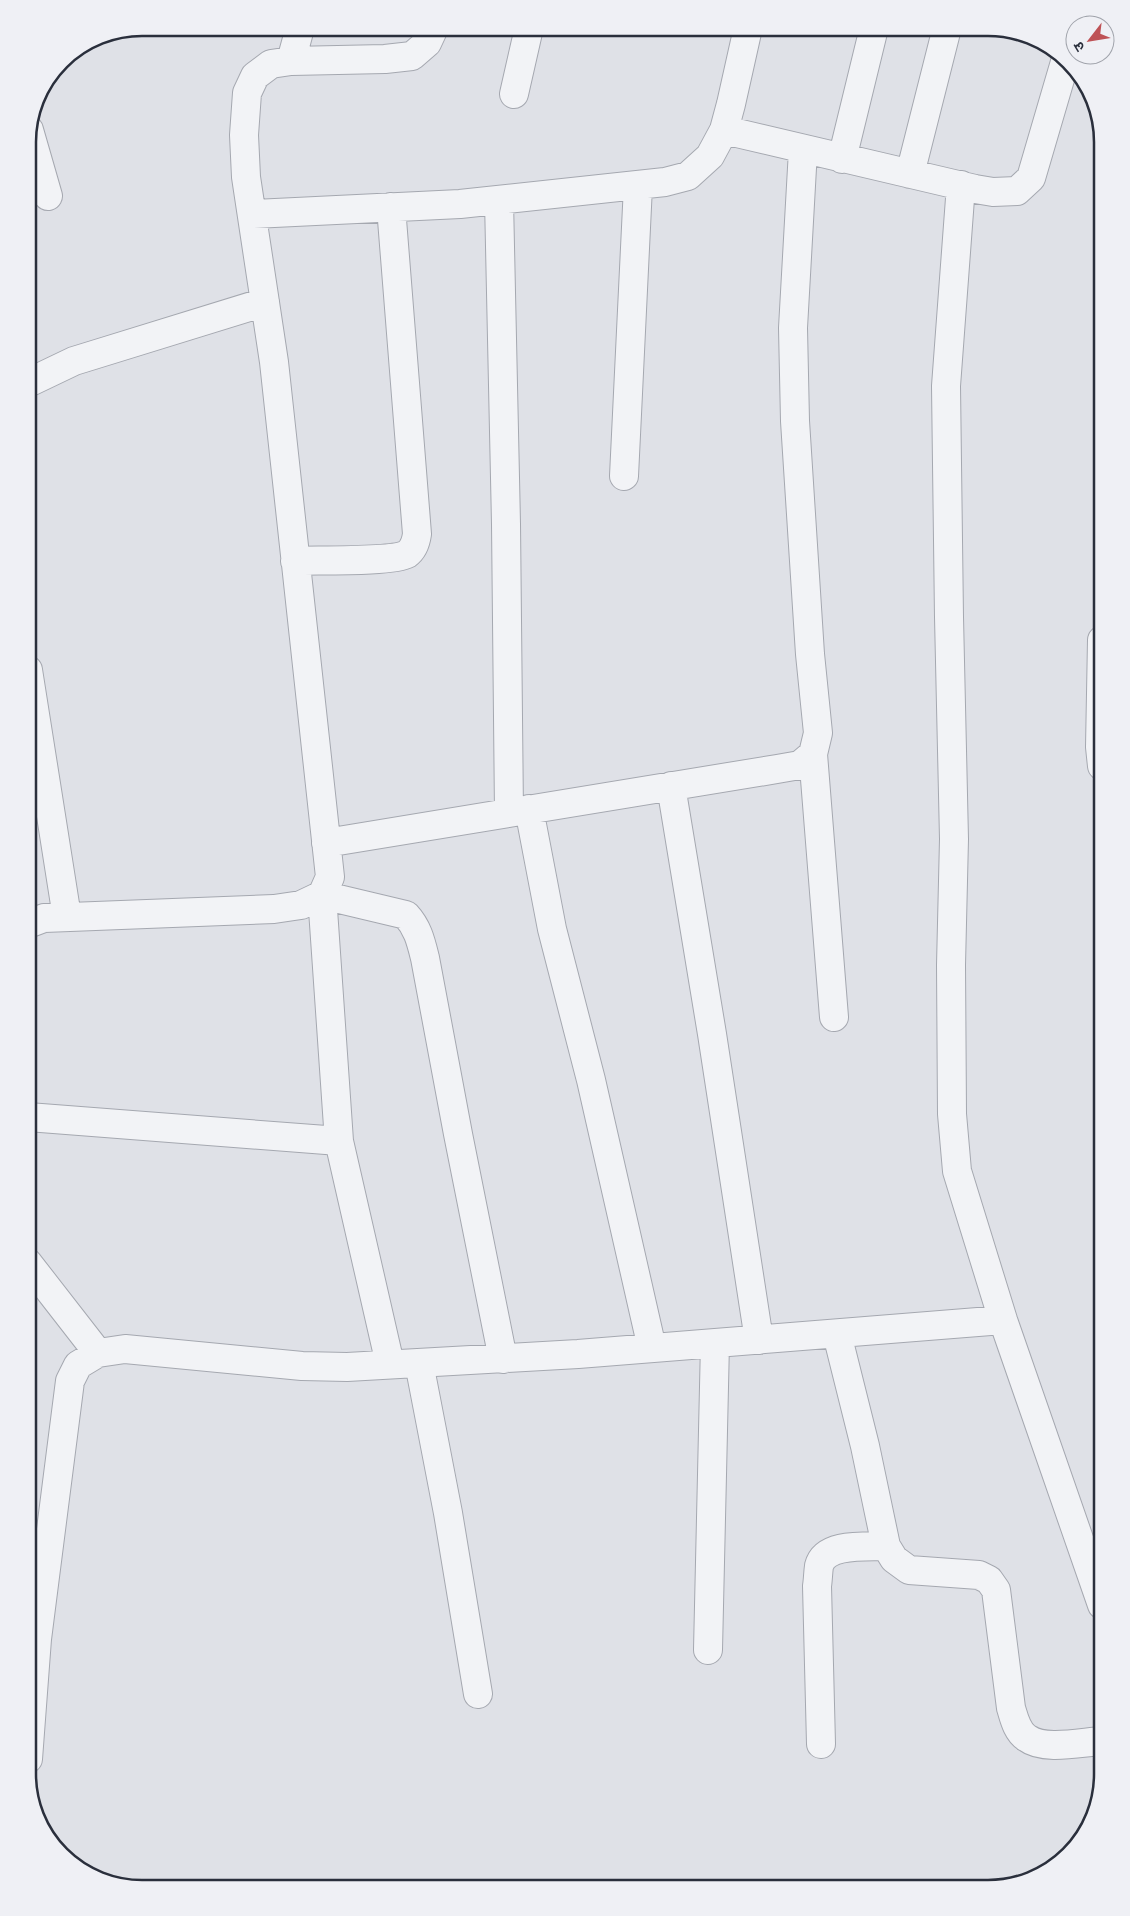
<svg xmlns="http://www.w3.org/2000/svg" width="1130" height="1916" font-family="Raleway,'Noto Sans Devanagari',sans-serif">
<rect width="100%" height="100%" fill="#dfe1e7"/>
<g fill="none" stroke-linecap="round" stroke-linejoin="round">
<!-- street casing -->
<g stroke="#a5a8b0" stroke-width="30">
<path id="street" d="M 291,61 L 300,28
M 514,94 L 529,28
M 29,130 L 48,196
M 724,130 L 975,189 L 993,192 L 1017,191 L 1031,178 L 1065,62
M 842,159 L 874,28
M 910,174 L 947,28
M 961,185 L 946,386 L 949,617 L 954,839 L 951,965 L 952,1114 L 957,1171 L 1003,1320 L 1102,1605
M 499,200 L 506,524 L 509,813
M 252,214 L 460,204 L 665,182 L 688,176 L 710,156 L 724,130 L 731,104 L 748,28
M 28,383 L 74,361 L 265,302
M 624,476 L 638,186
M 295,561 C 315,560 393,562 407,554 C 414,549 416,541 417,534 L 391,207
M 28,670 L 67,917
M 813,754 L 834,1017
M 1102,766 L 1100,747 L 1102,640
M 671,786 L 712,1034 L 759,1340
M 529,809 L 552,929 L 591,1080 L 652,1348
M 326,843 L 777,769 L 800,765 L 813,754 L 818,733 L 810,654 L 795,421 L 793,328 L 803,150
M 28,924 L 44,918 L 274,909 L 301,905 L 322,895 L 330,877 L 274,362 L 246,177 L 244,135 L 247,93 L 255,76 L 271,64 L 291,61 L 385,59 L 412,56 L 427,43 L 434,28
M 28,1117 L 339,1141
M 28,1263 L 98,1353
M 837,1334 L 865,1446 L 886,1546 L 894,1559 L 909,1570 L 979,1575 L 989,1580 L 996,1590 L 1011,1708 C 1014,1718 1017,1732 1027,1738 C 1044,1751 1082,1742 1102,1741
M 419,1363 L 448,1513 L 478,1694
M 390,1364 L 339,1141 L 322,895 L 406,915 C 418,928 421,942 425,958 L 458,1134 L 503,1359
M 708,1650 L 715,1343
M 821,1744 L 817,1586 C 818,1580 818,1573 819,1566 C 825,1542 867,1547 886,1546
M 28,1759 L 37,1639 L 70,1381 L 78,1365 L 98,1353 L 125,1349 L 302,1366 L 347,1367 L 578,1354 L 1003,1320"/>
</g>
<!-- street -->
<use href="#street" stroke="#f2f3f6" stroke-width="28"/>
</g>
<!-- crop -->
<path d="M0 0H1130V1916H0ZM142 36H988A106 106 0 0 1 1094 142V1774A106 106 0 0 1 988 1880H142A106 106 0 0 1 36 1774V142A106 106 0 0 1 142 36Z" fill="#eff0f5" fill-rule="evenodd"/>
<path fill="none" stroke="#2a2f3c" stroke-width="2.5" d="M142 36H988A106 106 0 0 1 1094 142V1774A106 106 0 0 1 988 1880H142A106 106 0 0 1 36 1774V142A106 106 0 0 1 142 36Z"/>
<!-- north arrow -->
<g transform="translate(1090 40) rotate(239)"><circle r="24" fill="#eff0f5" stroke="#a0a3ab"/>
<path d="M0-4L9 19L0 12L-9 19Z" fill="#be5256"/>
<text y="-8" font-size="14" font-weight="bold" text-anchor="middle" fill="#2a2f3c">उ</text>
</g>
</svg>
